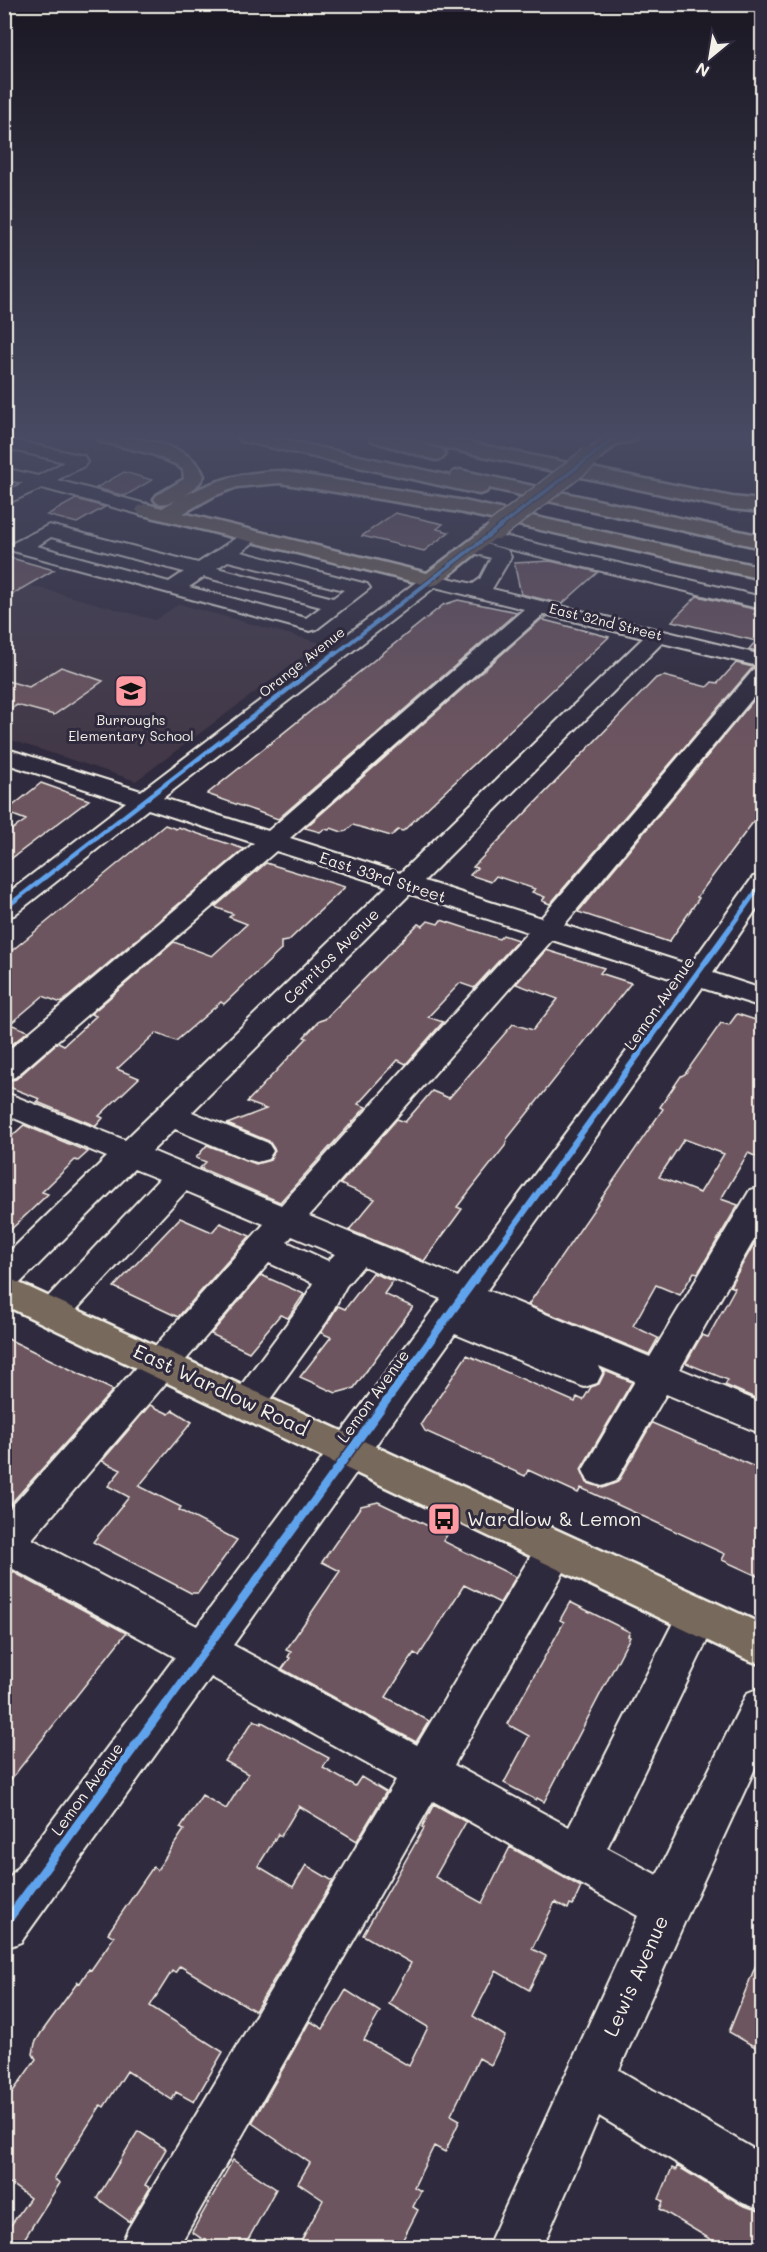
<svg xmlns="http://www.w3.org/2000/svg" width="767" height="2252" font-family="Mali,sans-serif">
<rect width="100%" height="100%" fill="#2f2a3d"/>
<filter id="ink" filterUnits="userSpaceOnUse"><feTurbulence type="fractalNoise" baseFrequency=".0167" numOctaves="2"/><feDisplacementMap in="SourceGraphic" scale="12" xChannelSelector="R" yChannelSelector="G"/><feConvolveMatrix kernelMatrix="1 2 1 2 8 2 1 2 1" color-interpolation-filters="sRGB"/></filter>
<g filter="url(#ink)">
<!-- built -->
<path fill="#423747" d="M 4,578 L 155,620 L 179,604 L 321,643 L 136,781 L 5,738 Z"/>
<!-- building -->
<path fill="#6d555f" stroke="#f4f1e8" stroke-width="1.5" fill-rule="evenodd" d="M 124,472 L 152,480 L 125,496 L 96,488 Z
M 76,499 L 105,507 L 77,523 L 47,515 Z
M 395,513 L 443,524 L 437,529 L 449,532 L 424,551 L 362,536 Z
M 4,556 L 54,570 L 4,599 Z
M 550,561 L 598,572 L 562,604 L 521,594 L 514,563 Z
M 697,596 L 758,610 L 754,614 L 762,616 L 762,653 L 749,649 L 756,641 L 672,621 Z
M 458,600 L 517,612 L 278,819 L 207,794 L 443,605 Z
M 545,616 L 547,617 L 544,620 L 609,637 L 403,831 L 398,830 L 391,836 L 353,825 L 346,831 L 342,832 L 331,828 L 329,830 L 324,829 L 320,832 L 305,828 Z
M 736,663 L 753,667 L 550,904 L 542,901 L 545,897 L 532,892 L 535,889 L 496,876 L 491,882 L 470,875 L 477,868 L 473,867 L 656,678 L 664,676 L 707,687 L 712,682 L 718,683 Z
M 61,667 L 103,681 L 54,715 L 17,705 L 4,713 L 4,680 L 29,687 Z
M 762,690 L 762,802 L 756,811 L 760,813 L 697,897 L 699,898 L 669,942 L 578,912 Z
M 41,783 L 89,800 L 4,864 L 4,835 L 26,820 L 5,812 Z
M 165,825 L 176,829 L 178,827 L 244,849 L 61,1003 L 43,996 L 10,1024 L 28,1031 L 4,1051 L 4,957 Z
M 266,863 L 345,887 L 288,941 L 281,942 L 281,950 L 224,1004 L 221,1002 L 176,1041 L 156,1033 L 117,1069 L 139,1078 L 99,1116 L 103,1118 L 96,1126 L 37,1102 L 40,1099 L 4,1085 L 4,1082 L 16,1079 L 58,1042 L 64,1045 L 96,1016 L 91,1014 L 174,942 L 212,956 L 247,924 L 229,917 L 233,914 L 215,907 Z
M 441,920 L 499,939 L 503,935 L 518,940 L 474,988 L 460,983 L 428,1017 L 443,1022 L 406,1064 L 398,1060 L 358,1104 L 366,1107 L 280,1202 L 200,1168 L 206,1162 L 196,1158 L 207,1145 L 256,1164 L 270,1160 L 275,1150 L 269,1141 L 227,1124 L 266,1109 L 247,1102 L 307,1038 L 304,1037 L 319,1021 L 325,1019 L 418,924 L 423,926 L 428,921 L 438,924 Z
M 546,950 L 604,968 L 600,973 L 631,983 L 507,1139 L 505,1146 L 457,1207 L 462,1209 L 424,1261 L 349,1230 L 375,1199 L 340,1184 L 397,1119 L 405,1122 L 432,1091 L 449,1098 L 513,1024 L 533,1030 L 558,999 L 516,984 Z
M 737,1014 L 762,1022 L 762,1159 L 748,1153 L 721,1199 L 738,1205 L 698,1273 L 694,1272 L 680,1295 L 656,1285 L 633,1326 L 658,1338 L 649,1354 L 528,1305 L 663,1109 L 660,1107 L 681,1076 L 685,1074 L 721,1023 L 729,1025 ZM 684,1139 L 724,1154 L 700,1193 L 659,1177 Z
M 24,1125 L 88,1152 L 78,1161 L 75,1160 L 42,1192 L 48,1194 L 4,1236 L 4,1143 Z
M 180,1218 L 212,1232 L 220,1223 L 250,1236 L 178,1317 L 114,1287 Z
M 762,1230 L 762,1401 L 725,1385 L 728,1380 L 686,1363 L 702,1335 L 708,1337 L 735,1288 L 730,1286 Z
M 373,1273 L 393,1281 L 384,1294 L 413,1307 L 354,1388 L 336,1393 L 300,1377 L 331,1337 L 321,1333 L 338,1306 L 345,1309 Z
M 261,1275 L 304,1294 L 288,1318 L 280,1315 L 249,1352 L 211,1334 Z
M 4,1337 L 113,1390 L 4,1511 Z
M 467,1355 L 575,1402 L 577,1397 L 583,1400 L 591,1387 L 599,1384 L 604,1374 L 603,1370 L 632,1382 L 581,1469 L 587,1483 L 603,1488 L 618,1482 L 652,1423 L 762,1470 L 762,1578 L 722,1560 L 725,1554 L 581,1488 L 578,1493 L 528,1470 L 525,1476 L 425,1431 L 421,1424 Z
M 150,1405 L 169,1414 L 173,1410 L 192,1422 L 139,1486 L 181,1507 L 179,1510 L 237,1540 L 198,1593 L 191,1593 L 93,1542 L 129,1497 L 108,1486 L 121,1470 L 102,1461 Z
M 378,1502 L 447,1535 L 443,1541 L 516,1577 L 500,1603 L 464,1585 L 419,1656 L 414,1653 L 386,1697 L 429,1721 L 416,1742 L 282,1669 L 290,1658 L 288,1657 L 291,1652 L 286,1650 L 340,1571 L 322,1562 L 361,1506 Z
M 4,1567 L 126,1633 L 4,1788 Z
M 570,1602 L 630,1632 L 628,1636 L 630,1637 L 544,1802 L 537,1798 L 536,1800 L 504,1783 L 529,1736 L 507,1724 L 564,1622 L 560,1620 Z
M 254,1720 L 261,1724 L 262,1722 L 329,1758 L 323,1768 L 355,1786 L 361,1777 L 386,1792 L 357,1841 L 299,1806 L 281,1836 L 278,1834 L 258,1866 L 293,1887 L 306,1865 L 333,1881 L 255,2011 L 180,1966 L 175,1973 L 172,1971 L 150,2006 L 223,2052 L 194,2102 L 176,2092 L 172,2100 L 127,2071 L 104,2107 L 101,2105 L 54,2179 L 60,2183 L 19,2247 L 4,2247 L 4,2235 L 30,2198 L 4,2179 L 4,2104 L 36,2059 L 33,2054 L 35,2043 L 41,2033 L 78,1982 L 80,1983 L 89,1969 L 91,1970 L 114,1937 L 108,1933 L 153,1867 L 157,1870 L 184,1830 L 180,1828 L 202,1795 L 226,1809 L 248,1774 L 225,1761 Z
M 434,1804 L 466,1822 L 435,1877 L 482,1903 L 510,1847 L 581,1887 L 573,1905 L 570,1904 L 568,1909 L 555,1902 L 532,1949 L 546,1956 L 529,1990 L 496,1971 L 473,2016 L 505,2036 L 491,2065 L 479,2058 L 451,2115 L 460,2120 L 445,2152 L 434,2146 L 414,2187 L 421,2191 L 413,2207 L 418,2210 L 399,2247 L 298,2247 L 323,2200 L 298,2183 L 310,2163 L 252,2123 L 310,2021 L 323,2029 L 346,1990 L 380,2012 L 364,2040 L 409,2066 L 428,2027 L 389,2004 L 411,1963 L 363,1935 L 424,1828 L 422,1827 Z
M 761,1952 L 762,1952 L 762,2051 L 729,2032 Z
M 138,2131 L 166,2149 L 145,2185 L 150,2188 L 130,2222 L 97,2198 Z
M 233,2160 L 276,2189 L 244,2247 L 214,2247 L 192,2232 Z
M 677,2166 L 742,2205 L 762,2212 L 762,2247 L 723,2247 L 660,2209 L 663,2202 L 659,2199 L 672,2168 L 676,2170 Z"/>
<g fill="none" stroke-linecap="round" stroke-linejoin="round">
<!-- minor casing -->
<g stroke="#f4f1e8" stroke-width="4">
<path id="minor" d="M 4,438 L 84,456 L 87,462 L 84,466 L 57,480 L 153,506 L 155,510 L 153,514 L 146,516 L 42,488 L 4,505 L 4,492 L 23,483 L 4,479 L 4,468 L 38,476 L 64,462 L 4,448 Z
M 49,525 L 198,563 L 245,532 L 259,532 L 262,536 L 241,552 L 367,584 L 370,588 L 317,629 L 310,631 L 13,551 L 10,547 L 13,543 ZM 51,537 L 184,572 L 169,582 L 37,546 ZM 228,561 L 344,590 L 333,598 L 217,568 ZM 204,577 L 321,607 L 306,618 L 189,587 Z
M 486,532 L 762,597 L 762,609 L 479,542 L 476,538 L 479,534 Z
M 474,541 L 507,550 L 511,557 L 492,589 L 762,655 L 762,687 L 564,925 L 690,965 L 753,877 L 762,875 L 762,901 L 713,973 L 762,989 L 762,1007 L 702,988 L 487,1290 L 650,1357 L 750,1190 L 762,1187 L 762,1226 L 680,1369 L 762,1403 L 762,1434 L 666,1394 L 616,1481 L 602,1486 L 588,1481 L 583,1470 L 635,1381 L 599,1366 L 602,1373 L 597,1383 L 584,1387 L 455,1334 L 233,1645 L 417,1745 L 542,1537 L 556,1532 L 570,1537 L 576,1549 L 570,1561 L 454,1765 L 569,1827 L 683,1603 L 698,1598 L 713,1603 L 719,1616 L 607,1848 L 657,1875 L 747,1693 L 762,1687 L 762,1753 L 684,1923 L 619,2070 L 762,2154 L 762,2210 L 743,2203 L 599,2116 L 542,2248 L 487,2248 L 638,1916 L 433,1801 L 178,2248 L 120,2248 L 128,2229 L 396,1780 L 211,1677 L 21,1942 L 4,1949 L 4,1885 L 175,1657 L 4,1564 L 4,1515 L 264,1224 L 186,1191 L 66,1321 L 54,1325 L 42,1321 L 36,1312 L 42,1303 L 159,1179 L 134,1169 L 16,1287 L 4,1291 L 4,1257 L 107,1157 L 4,1114 L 4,1092 L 125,1140 L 387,886 L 276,851 L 15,1077 L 4,1080 L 4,1054 L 254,843 L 148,809 L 14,915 L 4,917 L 4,896 L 126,802 L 4,763 L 4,748 L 141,791 L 424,576 L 431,574 L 473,584 L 480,579 L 491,558 L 467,551 L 464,547 L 467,543 ZM 435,587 L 524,609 L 268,831 L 163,798 ZM 544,614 L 643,638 L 400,873 L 290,838 ZM 662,643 L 762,667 L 754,669 L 541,918 L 424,881 ZM 410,894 L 528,932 L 281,1205 L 152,1151 L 175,1129 L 246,1159 L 257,1162 L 268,1159 L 273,1151 L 268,1143 L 192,1112 ZM 552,940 L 679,981 L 458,1277 L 309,1216 ZM 292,1236 L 335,1254 L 328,1261 L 287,1242 ZM 269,1263 L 313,1283 L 302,1303 L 228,1403 L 234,1413 L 247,1418 L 260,1413 L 327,1321 L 346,1286 L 363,1266 L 441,1299 L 197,1626 L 32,1539 Z"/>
</g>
<!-- major casing -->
<g stroke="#f4f1e8" stroke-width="5">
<path id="major" d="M 605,437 L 625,437 L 597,461 L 583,461 L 581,457 Z
M 146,504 L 427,573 L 490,525 L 504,525 L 507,529 L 438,584 L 431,586 L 139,514 L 136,510 L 139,506 Z
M 4,1276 L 762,1624 L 762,1665 L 746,1659 L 4,1305 Z"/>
</g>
<!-- highway casing -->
<g stroke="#f4f1e8" stroke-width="5">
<path id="highway" d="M 97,437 C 129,436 191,441 204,476 C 197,490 173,507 157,503 L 154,499 L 157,495 L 184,479 L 183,470 L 177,465 L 152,454 L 100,441 Z
M 238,437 L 271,437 L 451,476 L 453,472 L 460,470 L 762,536 L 762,548 L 489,488 L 486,492 L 479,494 L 247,442 L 241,441 Z
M 369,437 L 397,437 L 411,441 L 408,437 L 443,437 L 732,497 L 762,500 L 762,512 L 732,509 L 412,441 L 443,450 L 445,454 L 443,458 L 436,460 L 372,441 Z
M 605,437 L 638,437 L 635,441 L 613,444 L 607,443 L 604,439 Z
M 280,471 L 459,500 L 762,567 L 762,579 L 459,512 L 280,483 L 237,487 L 214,496 L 173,519 L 159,519 L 156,515 C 161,507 171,503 179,499 C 212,480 243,472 280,471 Z"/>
</g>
<!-- minor -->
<use href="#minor" fill="#2f2a3d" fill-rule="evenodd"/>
<!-- major -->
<use href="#major" fill="#77695c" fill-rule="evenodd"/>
<!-- highway -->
<use href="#highway" fill="#77695c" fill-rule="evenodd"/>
<!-- major-bridge casing -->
<g stroke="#f4f1e8" stroke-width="23" stroke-linecap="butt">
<path id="major-bridge" d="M 497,529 L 590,457"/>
</g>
<!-- major-bridge -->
<use href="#major-bridge" stroke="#77695c" stroke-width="20"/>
<!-- cycleway-far4 casing -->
<g stroke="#2f2a3d" stroke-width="6">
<path id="cycleway-far4" d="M 334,655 L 616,437"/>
</g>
<!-- cycleway-far3 casing -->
<g stroke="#2f2a3d" stroke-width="8">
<path id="cycleway-far3" d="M 4,909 L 335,653
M 730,928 L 762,883"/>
</g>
<!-- cycleway-far2 casing -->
<g stroke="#2f2a3d" stroke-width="10">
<path id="cycleway-far2" d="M 480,1273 L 731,927"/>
</g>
<!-- cycleway-far1 casing -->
<g stroke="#2f2a3d" stroke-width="11">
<path id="cycleway-far1" d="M 164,1707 L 481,1271"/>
</g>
<!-- cycleway casing -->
<g stroke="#2f2a3d" stroke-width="13">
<path id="cycleway" d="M 4,1925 L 165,1705"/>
</g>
<!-- cycleway-far4 -->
<use href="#cycleway-far4" stroke="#60a3ed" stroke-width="4"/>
<!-- cycleway-far3 -->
<use href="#cycleway-far3" stroke="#60a3ed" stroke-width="4.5"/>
<!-- cycleway-far2 -->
<use href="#cycleway-far2" stroke="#60a3ed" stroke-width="6"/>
<!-- cycleway-far1 -->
<use href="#cycleway-far1" stroke="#60a3ed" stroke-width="8"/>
<!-- cycleway -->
<use href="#cycleway" stroke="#60a3ed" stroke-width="9"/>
</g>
</g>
<!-- sky -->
<linearGradient id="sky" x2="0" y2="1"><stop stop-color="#1a1722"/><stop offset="0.58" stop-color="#474a62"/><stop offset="1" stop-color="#474a62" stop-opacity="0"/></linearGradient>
<rect width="767" height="752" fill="url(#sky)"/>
<!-- icons -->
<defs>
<g id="school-square" transform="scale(1.725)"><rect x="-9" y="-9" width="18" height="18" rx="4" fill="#ff9aa2" stroke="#2f2a3d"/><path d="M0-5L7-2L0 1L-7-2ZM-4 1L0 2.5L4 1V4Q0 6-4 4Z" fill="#111"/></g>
<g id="bus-square" transform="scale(1.725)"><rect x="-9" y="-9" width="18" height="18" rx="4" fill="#ff9aa2" stroke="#2f2a3d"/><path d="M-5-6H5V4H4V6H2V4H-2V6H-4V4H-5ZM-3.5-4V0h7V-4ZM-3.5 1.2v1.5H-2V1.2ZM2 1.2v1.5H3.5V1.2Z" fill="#111"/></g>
</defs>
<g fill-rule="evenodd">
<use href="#school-square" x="131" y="691"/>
<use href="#bus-square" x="444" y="1519"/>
</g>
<g text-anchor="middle" stroke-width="6" stroke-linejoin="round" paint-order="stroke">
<!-- far-street labels -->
<g font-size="14" fill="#f4f1e8" stroke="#2f2a3d">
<text transform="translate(606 622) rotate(14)" y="5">East 32nd Street</text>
<text transform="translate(302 662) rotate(-38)" y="5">Orange Avenue</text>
</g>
<!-- far-poi labels -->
<g font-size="14" fill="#f4f1e8" stroke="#2f2a3d">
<text x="131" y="725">Burroughs<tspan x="131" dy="16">Elementary School</tspan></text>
</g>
<!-- street labels -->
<g font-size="16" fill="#f4f1e8" stroke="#2f2a3d">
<text transform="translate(383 877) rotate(18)" y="6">East 33rd Street</text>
<text transform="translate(331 956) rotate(-45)" y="6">Cerritos Avenue</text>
<text transform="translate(659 1003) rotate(-55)" y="6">Lemon Avenue</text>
<text transform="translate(373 1396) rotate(-54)" y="6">Lemon Avenue</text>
<text transform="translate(87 1789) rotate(-54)" y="6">Lemon Avenue</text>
</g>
<!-- near-street labels -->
<g font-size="20" fill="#f4f1e8" stroke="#2f2a3d">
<text transform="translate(221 1390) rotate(25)" y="7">East Wardlow Road</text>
<text transform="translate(636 1976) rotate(-66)" y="7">Lewis Avenue</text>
</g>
<!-- near-poi labels -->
<g font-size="20" fill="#f4f1e8" stroke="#2f2a3d" text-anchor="start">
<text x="467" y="1526">Wardlow &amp; Lemon</text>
</g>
</g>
<!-- margin -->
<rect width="767" height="2252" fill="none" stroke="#2f2a3d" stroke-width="24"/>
<rect x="12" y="12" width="743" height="2228" fill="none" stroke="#f4f1e8" stroke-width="2" filter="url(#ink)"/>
<!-- north arrow -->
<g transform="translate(710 57) rotate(210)" stroke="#2f2a3d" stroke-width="4.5" paint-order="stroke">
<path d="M0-4.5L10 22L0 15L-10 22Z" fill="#f4f1e8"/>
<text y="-9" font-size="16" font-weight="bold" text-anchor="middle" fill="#f4f1e8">N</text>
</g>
</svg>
